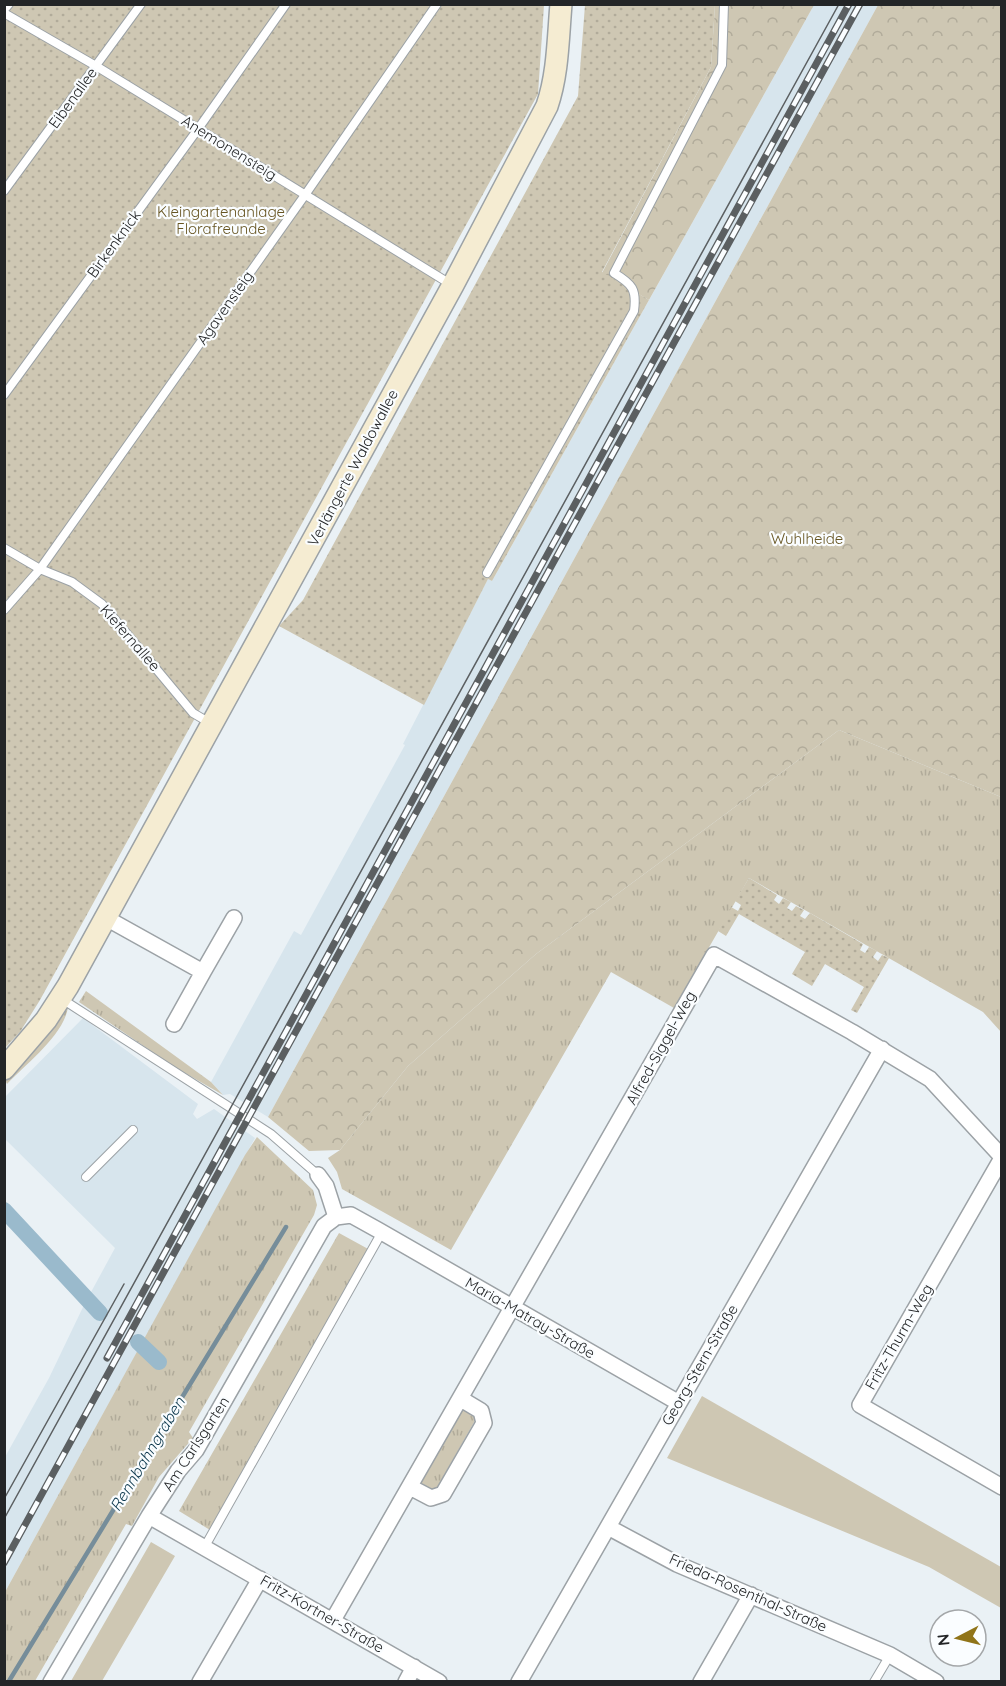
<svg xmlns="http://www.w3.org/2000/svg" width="1006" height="1686" font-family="Quicksand,sans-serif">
<defs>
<pattern id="grass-tufts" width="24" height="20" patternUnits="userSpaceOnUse" patternTransform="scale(1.5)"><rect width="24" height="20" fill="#cec7b3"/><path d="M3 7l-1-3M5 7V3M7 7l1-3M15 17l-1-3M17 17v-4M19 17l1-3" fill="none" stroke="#b1ab9a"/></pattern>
<pattern id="forest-crowns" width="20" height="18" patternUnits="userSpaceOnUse" patternTransform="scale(1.5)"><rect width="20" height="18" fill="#cec7b3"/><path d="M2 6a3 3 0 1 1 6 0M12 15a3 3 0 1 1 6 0" fill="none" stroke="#b1ab9a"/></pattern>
<pattern id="garden-dots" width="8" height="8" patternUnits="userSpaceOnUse" patternTransform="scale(1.5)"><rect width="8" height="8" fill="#cec7b3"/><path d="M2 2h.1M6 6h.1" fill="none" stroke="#b1ab9a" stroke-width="1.8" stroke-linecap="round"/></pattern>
</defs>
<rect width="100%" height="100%" fill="#eaf1f5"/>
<!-- built -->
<path fill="#d7e5ed" d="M 814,5 L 878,5 L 268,1117 L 230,1094 L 223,1095 L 211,1082 L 294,931 L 301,935 L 405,745 L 403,744 L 488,579 L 492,581 Z
M 83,1018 L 198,1104 L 193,1114 L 197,1119 L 214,1109 L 255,1138 L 5,1592 L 5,1457 L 49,1378 L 84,1305 L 115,1248 L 5,1139 L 5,1097 Z"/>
<!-- grass -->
<path fill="url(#grass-tufts)" d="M 839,730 L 1001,797 L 1002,888 L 999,893 L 1002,895 L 1001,1032 L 983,1012 L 749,878 L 674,1008 L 611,972 L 451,1250 L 342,1189 L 337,1172 L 328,1158 L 340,1150 L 408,1066 L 536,954 Z
M 86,991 L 211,1082 L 223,1095 L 173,1066 L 79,1002 Z
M 64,1005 L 68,1007 C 64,1035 26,1064 7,1084 L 5,1080 Z
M 257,1137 L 313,1190 L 317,1205 L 314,1215 L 189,1432 L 193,1438 L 159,1477 L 132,1526 L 126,1524 L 35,1681 L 5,1681 L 5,1592 L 245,1155 Z
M 5,1201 L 88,1297 L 84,1305 L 5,1215 Z
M 339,1233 L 370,1250 L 210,1530 L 179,1511 Z
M 463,1409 L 477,1417 L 434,1493 L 420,1485 Z"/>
<!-- forest -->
<path fill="url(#forest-crowns)" d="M 715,5 L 814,5 L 649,300 L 602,273 L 711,67 Z
M 878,5 L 1001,5 L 1001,797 L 839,730 L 536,954 L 408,1066 L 340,1150 L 309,1151 L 268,1117 Z"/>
<!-- park -->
<path fill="#cec7b3" d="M 702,1396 L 1001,1567 L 1001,1608 L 929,1567 L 667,1458 Z
M 151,1542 L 175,1556 L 102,1681 L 71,1681 Z"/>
<!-- garden -->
<path fill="url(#garden-dots)" d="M 5,5 L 544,5 L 538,94 L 40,1000 L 20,1032 L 5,1048 Z
M 585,5 L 715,5 L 711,67 L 602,272 L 649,300 L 492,581 L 488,579 L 424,705 L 279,626 L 303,600 L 578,96 Z
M 749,878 L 777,895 L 774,900 L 779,904 L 783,898 L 791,902 L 787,908 L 792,911 L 796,906 L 804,910 L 800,916 L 805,919 L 810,913 L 863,944 L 860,950 L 865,953 L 869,947 L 877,951 L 873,957 L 878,961 L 882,955 L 889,958 L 857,1013 L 851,1010 L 864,987 L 825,964 L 812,986 L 792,974 L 805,952 L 739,914 L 726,936 L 718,931 L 731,907 L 738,911 L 741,905 L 735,901 Z"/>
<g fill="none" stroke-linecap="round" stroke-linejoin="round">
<!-- stream -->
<path stroke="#768d9a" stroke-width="4.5" d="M 9,1681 L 286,1227"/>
<!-- canal -->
<path stroke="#9abacc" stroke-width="16" d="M 4,1210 L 100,1313
M 138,1342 L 159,1362"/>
<!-- lane casing -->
<g stroke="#9ca2a6" stroke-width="10">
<path id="lane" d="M 4,10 L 9,4
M 4,13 L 96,66 L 452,285
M 4,191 L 141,4
M 4,395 L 198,129 L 286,4
M 4,548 L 40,569 L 72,582 L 102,604 L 193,713 L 210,723
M 487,573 L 634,311 C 637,289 632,284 614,273 L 722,65 L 724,4
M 4,610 L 40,569 L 305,195 L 437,4
M 62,999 L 271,1134 L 318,1175
M 86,1177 L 133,1130
M 204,1548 L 382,1232
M 874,1682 L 890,1655"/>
</g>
<!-- street casing -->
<g stroke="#9ca2a6" stroke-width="18">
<path id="street" d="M 106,918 L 203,972 L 174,1024
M 203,972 L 234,918
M 1002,1158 L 860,1405 L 1002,1487
M 336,1217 L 351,1215 L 378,1230 L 679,1403
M 410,1487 L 431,1498 L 443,1494 L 484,1423 L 481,1411 L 461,1399
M 149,1516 L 439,1682
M 608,1527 L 677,1564 L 890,1655 L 936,1682
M 333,1620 L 714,955 L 852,1032 L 930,1079 L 1002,1157
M 51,1682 L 149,1516 L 178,1471 L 196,1450 L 324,1226 L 336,1217 L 326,1186 L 318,1175
M 200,1682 L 260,1579
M 406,1682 L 414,1667
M 519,1682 L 882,1049
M 701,1682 L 751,1595"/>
</g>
<!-- secondary casing -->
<g stroke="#9ca2a6" stroke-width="24">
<path id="secondary" d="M 4,1069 L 46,1020 L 68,986 L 453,285 L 547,106 C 558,74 558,39 561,4"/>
</g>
<!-- lane -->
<use href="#lane" stroke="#fff" stroke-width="8"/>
<!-- street -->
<use href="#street" stroke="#fff" stroke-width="15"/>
<!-- secondary -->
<use href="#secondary" stroke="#f5ecd2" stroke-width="21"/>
<!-- tram -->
<path stroke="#5b5f61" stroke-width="1.5" d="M 4,1499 L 124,1284
M 4,1519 L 839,4"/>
<!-- rail casing -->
<g stroke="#5b5f61" stroke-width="7">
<path id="rail" d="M 107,1358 L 849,4
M 4,1563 L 860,4"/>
</g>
<!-- rail -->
<use href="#rail" stroke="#fafdff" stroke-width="4.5" stroke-dasharray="14" stroke-linecap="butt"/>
</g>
<g text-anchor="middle" stroke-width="4.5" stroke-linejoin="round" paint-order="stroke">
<!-- street labels -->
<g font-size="15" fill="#232527" stroke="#fafdff">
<text transform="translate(73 98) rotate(-54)" y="5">Eibenallee</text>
<text transform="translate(229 148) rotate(32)" y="5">Anemonensteig</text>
<text transform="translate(114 244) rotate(-54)" y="5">Birkenknick</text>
<text transform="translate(225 308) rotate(-55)" y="5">Agavensteig</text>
<text transform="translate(353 468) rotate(-62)" y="5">Verlängerte Waldowallee</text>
<text transform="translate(130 638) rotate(49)" y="5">Kiefernallee</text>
<text transform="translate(661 1048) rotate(-61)" y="5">Alfred-Siggel-Weg</text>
<text transform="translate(530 1318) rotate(30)" y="5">Maria-Matray-Straße</text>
<text transform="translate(899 1337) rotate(-60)" y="5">Fritz-Thurm-Weg</text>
<text transform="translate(700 1365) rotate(-60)" y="5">Georg-Stern-Straße</text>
<text transform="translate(196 1444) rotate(-57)" y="5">Am Carlsgarten</text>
<text transform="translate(748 1593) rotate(24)" y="5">Frieda-Rosenthal-Straße</text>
<text transform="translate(322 1614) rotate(30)" y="5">Fritz-Kortner-Straße</text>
</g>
<!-- park labels -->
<g font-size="15" fill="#675522" stroke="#fafdff">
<text x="221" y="217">Kleingartenanlage<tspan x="221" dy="17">Florafreunde</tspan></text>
<text x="807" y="544">Wuhlheide</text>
</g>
<!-- water labels -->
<g font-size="16" font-style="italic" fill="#0b374c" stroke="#fafdff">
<text transform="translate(147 1454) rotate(-59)" y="6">Rennbahngraben</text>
</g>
</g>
<!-- border -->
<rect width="1006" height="1686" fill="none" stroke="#232527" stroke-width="12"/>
<!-- north arrow -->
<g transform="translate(958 1638) rotate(263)"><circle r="28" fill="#fafdff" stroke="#a4a7a9" stroke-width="1.5"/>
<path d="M0-4.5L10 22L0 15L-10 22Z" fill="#907419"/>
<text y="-9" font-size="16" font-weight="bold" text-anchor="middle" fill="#232527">N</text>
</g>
</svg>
